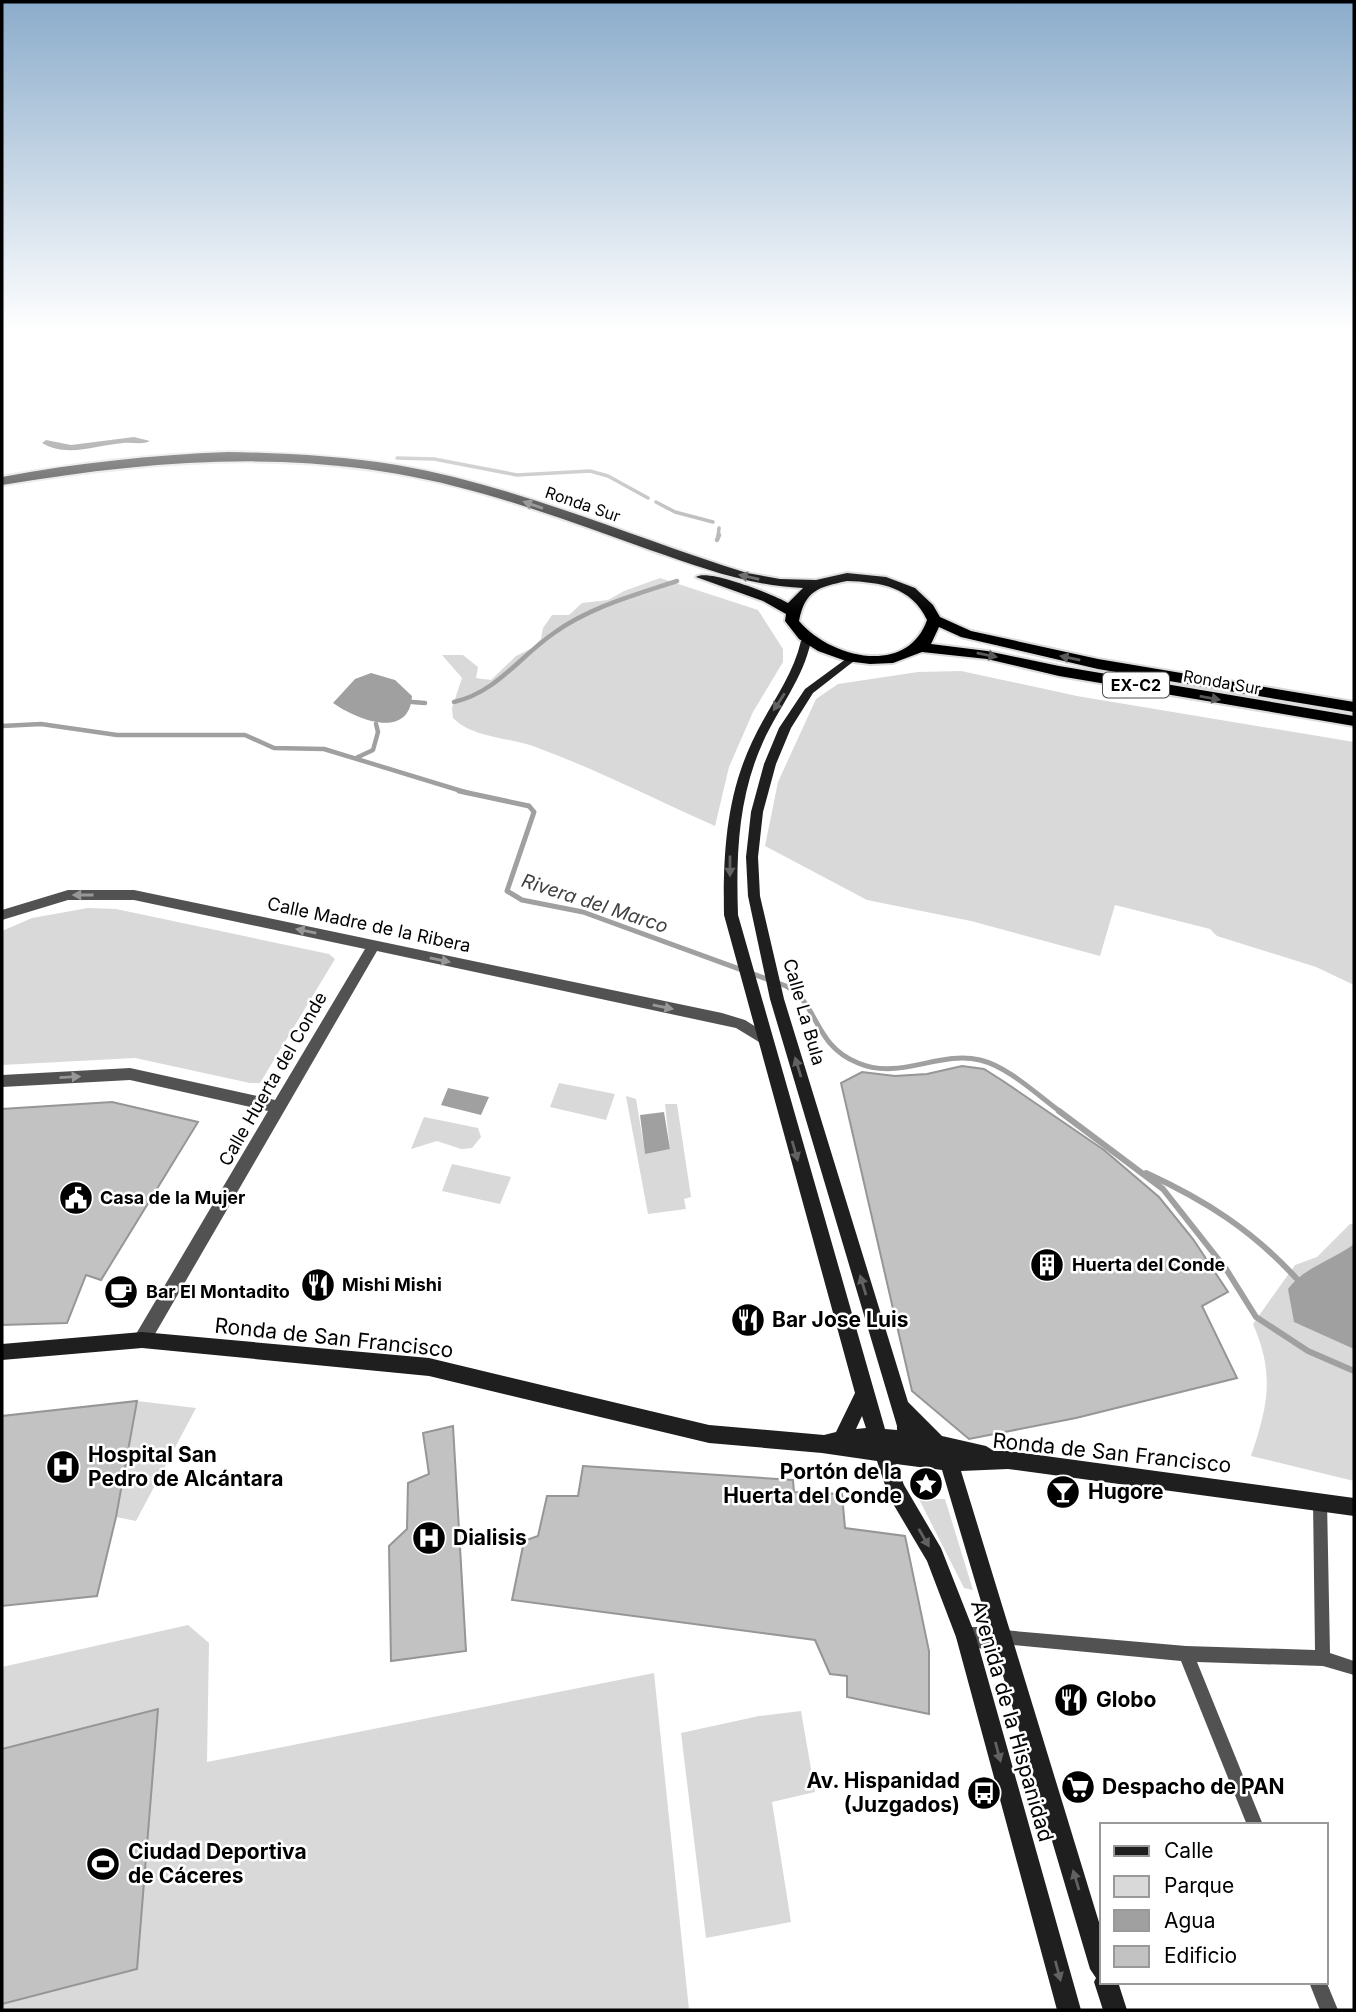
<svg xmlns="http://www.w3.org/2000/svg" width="1356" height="2012" font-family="Inter,sans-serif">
<rect width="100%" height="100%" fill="#fff"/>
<!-- green -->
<path fill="#d9d9d9" d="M 660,578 L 758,610 L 783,649 L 783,662 L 753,712 L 729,767 L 715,826 C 656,800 598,770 538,748 C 511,737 474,739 453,718 L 452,708 L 462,678 L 442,655 L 463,655 L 478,667 L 476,678 L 491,680 L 516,656 L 532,648 L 541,639 L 543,628 L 552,615 L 569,615 L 582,603 L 608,600 L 624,591 Z
M 961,671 L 1077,696 L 1354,742 L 1354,985 L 1316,967 L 1217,936 L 1210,929 L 1115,905 L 1100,956 L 971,921 L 867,900 L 765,846 L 778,782 L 816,699 L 838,684 L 918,672 Z
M 88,908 L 116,909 L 329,954 L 335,959 L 260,1083 L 250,1083 L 135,1058 L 2,1065 L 2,931 L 32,918 Z
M 559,1083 L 615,1094 L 606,1120 L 550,1107 Z
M 626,1096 L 636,1099 L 645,1153 L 670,1149 L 665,1104 L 677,1104 L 691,1197 L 684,1199 L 686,1209 L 648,1214 Z
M 424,1117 L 478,1128 L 481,1137 L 472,1148 L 461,1149 L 437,1141 L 411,1149 Z
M 452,1164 L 511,1177 L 500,1204 L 442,1191 Z
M 1350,1224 L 1354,1224 L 1354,1481 L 1251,1456 C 1268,1405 1275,1375 1253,1324 L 1295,1265 L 1317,1257 Z
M 137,1401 L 196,1408 L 136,1521 L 116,1517 Z
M 919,1499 L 945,1499 L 973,1590 L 964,1588 Z
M 188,1625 L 209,1643 L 207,1762 L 654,1673 L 689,2010 L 2,2010 L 2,1667 Z
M 801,1711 L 815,1792 L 772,1802 L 791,1922 L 706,1938 L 681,1733 L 759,1716 Z"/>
<!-- water -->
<path fill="#a0a0a0" d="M 371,673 L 395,680 L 412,696 C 409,742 354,718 333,703 L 355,679 Z
M 448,1088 L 489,1097 L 481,1115 L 441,1105 Z
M 664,1112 L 670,1149 L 645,1154 L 640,1115 Z
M 1354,1244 L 1354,1349 L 1294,1322 L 1288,1289 C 1303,1268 1333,1260 1354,1244 Z"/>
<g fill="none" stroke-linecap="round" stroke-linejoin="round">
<!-- stream-far3 -->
<path stroke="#a0a0a0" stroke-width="3.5" d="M 397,458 L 434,459 L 517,475 L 590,471 L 608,476 L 648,498
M 656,502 L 675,512 L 713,522
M 718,537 L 719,528"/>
<!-- stream-far2 -->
<path stroke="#a0a0a0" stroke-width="4.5" d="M 717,540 L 719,535
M 412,702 L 425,703
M 454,702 C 497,692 519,657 554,633 C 590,607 635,595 677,581
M 2,726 L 41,724 L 117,735 L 245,735 L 274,748 L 324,749 L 468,793
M 356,758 L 373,750 L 378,732 L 376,724"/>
<!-- stream-far1 -->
<path stroke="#a0a0a0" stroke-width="5" d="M 459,791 L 529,806 L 534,812 L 507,891 L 522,900 L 583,912 L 786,986 C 819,1003 812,1044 858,1063 C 900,1081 939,1050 980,1060 C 1009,1067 1037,1095 1062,1113"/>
<!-- stream -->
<path stroke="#a0a0a0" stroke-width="6" d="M 1059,1111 L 1163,1189 L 1226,1269 L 1256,1317 L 1308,1351 L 1354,1371
M 1146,1173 C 1205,1200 1252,1230 1296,1278"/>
</g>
<!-- building -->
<path fill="#c2c2c2" stroke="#969696" stroke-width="2" d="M 962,1066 L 984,1069 L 1003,1081 L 1104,1150 L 1159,1197 L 1193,1239 L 1228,1292 L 1202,1306 L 1237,1378 L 1076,1418 L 969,1439 L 912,1391 L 841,1083 L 862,1072 L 895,1076 L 927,1074 Z
M 112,1102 L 198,1122 L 101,1280 L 86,1275 L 67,1323 L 2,1325 L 2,1109 Z
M 137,1401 L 116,1517 L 97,1596 L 2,1606 L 2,1416 Z
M 453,1426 L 466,1651 L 391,1661 L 389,1546 L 407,1529 L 408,1483 L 429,1474 L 423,1433 Z
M 583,1466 L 793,1480 L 794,1492 L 842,1494 L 845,1528 L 905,1536 L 929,1651 L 929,1714 L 847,1697 L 847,1676 L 830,1674 L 815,1640 L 512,1600 L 524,1541 L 538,1536 L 547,1496 L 578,1496 Z
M 158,1709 L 137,1969 L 2,2004 L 2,1749 Z"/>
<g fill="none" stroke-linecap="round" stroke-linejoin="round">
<!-- trunk casing -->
<g stroke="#dbdbdb" stroke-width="4">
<path id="trunk" d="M 228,452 C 285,453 341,456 397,465 C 518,486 631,537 747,573 L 780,579 L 816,580 L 847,573 L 886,577 L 915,588 L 933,605 L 940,617 L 971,631 L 1098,659 L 1354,702 L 1354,712 L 1098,669 L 961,637 L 939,627 L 931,644 L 987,651 L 1059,666 L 1354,716 L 1354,726 L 1059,676 L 987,659 L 922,652 L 893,663 L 870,664 L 846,661 L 818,651 L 799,639 L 785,621 L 786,614 L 763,601 L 696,577 C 708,568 774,595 788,603 L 803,588 C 749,586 700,567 650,550 C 595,530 540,510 484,494 C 321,446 167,458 2,485 L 2,477 C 77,463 151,455 228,452 ZM 847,581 C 880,582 912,587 927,620 C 907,677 830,658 799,621 C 805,590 819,587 847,581 Z"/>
</g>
<!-- pedestrian -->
<path fill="#525252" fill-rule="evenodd" d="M 1320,1494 L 1325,1496 L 1327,1501 L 1330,1653 L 1354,1661 L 1354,1675 L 1323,1666 L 1197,1662 L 1263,1825 L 1247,1825 L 1181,1661 L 1003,1644 L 998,1642 L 996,1637 L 998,1632 L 1003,1630 L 1186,1646 L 1315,1650 L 1313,1501 L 1315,1496 Z
M 1326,1981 L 1338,2010 L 1320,2010 L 1309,1982 Z"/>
<!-- minor -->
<path fill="#525252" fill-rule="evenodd" d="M 2,332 L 8,332 L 2,335 Z
M 134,437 L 150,441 C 143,445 133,442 123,443 C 97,445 66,458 42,443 L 46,440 L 71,445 Z
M 68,890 L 134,890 L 722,1013 L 745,1020 L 769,1035 L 771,1039 L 769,1043 L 764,1045 L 736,1028 L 722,1025 L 377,951 L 148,1346 L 142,1348 L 136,1346 L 133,1340 L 136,1334 L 268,1111 L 130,1080 L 2,1087 L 2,1075 L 130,1068 L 275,1100 L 365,949 L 134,900 L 68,900 L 2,920 L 2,910 Z
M 966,1627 L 1003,1627 L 1010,1630 L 1013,1637 L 1010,1644 C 997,1650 972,1650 959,1644 L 956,1637 L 959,1630 Z"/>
<!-- secondary -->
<path fill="#1f1f1f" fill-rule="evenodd" d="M 806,638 L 811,641 C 803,679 779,707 763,742 C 738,797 736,855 738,915 L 885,1429 L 897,1430 L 897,1426 L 770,999 L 748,896 L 746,857 L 751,812 L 764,764 L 779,728 L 805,689 L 850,656 L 855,659 L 854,661 L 813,693 L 791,728 L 776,764 L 763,812 L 758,857 L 760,896 L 784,999 L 908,1402 L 942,1436 L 986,1446 L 994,1451 L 1008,1451 L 1354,1498 L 1354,1516 L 1008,1469 L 961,1471 L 1102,1932 L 1102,1982 L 1118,1982 L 1127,2010 L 1103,2010 L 1094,1982 L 1096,1978 L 1090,1969 L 942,1470 L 896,1464 L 904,1485 L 941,1548 L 976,1637 L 1081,2010 L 1057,2010 L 956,1637 L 927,1561 L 889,1497 L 877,1461 L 822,1453 L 709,1443 L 429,1376 L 142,1348 L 2,1360 L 2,1344 L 142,1332 L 429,1358 L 709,1425 L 824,1435 L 836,1432 L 855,1393 L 724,915 C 723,855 726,797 752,742 C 768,707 792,679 801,641 ZM 862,1416 L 866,1428 L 856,1429 Z"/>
<!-- trunk -->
<use href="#trunk" fill="#000" fill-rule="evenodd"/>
</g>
<!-- one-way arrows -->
<defs><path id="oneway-solid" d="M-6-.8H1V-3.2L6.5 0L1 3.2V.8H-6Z" transform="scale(1.75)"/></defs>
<g fill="#595959">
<use href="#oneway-solid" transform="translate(533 505) rotate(-161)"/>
<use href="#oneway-solid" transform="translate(749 577) rotate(-167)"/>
<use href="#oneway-solid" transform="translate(987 655) rotate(11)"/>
<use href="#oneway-solid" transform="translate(1070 658) rotate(-168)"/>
<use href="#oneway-solid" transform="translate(1210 698) rotate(10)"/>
</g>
<g fill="#626262">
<use href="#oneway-solid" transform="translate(779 702) rotate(123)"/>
<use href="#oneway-solid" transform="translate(730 866) rotate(90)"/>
<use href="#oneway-solid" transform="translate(798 1067) rotate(-107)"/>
<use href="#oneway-solid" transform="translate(795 1151) rotate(74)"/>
<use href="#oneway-solid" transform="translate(863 1285) rotate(-107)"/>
<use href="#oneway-solid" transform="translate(924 1538) rotate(60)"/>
<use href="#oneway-solid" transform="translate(998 1752) rotate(75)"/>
<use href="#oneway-solid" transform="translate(1076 1880) rotate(-107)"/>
<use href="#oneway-solid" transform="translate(1058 1971) rotate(75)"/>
</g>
<g fill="#979797">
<use href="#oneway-solid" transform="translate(83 895) rotate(-180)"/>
<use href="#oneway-solid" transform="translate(306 931) rotate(-168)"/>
<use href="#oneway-solid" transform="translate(440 960) rotate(12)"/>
<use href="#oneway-solid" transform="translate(663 1007) rotate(12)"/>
<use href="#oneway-solid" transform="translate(70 1077) rotate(-3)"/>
</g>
<!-- sky -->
<linearGradient id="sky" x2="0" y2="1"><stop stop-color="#8baccb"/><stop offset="0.54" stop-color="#fff"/><stop offset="1" stop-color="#fff" stop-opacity="0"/></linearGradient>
<rect width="1356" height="614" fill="url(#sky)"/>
<!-- icons -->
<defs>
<g id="civic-disc" transform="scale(1.75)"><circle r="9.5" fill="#000" stroke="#fff"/><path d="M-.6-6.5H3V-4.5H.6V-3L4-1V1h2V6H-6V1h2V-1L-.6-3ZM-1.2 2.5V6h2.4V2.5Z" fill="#fff"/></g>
<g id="building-disc" transform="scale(1.75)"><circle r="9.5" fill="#000" stroke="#fff"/><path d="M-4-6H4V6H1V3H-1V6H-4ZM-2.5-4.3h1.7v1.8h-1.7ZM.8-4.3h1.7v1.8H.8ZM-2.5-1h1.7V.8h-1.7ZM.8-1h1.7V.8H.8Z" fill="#fff"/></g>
<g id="restaurant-disc" transform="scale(1.75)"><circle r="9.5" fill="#000" stroke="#fff"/><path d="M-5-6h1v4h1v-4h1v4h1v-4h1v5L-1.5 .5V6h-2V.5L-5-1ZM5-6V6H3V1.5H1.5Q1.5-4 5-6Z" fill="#fff"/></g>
<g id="cafe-disc" transform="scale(1.75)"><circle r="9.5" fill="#000" stroke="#fff"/><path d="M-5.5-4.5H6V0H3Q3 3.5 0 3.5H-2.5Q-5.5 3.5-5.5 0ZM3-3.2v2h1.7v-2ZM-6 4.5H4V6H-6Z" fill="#fff"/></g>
<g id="hospital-disc" transform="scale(1.75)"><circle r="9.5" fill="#000" stroke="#fff"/><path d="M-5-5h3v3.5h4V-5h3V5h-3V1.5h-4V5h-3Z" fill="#fff"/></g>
<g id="sight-disc" transform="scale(1.75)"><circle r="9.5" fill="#000" stroke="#fff"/><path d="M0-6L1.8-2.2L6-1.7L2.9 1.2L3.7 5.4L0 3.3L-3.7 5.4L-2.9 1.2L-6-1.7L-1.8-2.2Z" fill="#fff"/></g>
<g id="bar-disc" transform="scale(1.75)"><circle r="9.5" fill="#000" stroke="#fff"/><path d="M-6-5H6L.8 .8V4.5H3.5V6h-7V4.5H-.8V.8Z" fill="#fff"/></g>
<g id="supermarket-disc" transform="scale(1.75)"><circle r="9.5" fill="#000" stroke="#fff"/><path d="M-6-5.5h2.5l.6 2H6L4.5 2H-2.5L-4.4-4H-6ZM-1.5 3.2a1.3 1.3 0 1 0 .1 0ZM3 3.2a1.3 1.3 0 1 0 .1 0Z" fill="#fff"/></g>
<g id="bus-disc" transform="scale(1.75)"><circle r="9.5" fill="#000" stroke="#fff"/><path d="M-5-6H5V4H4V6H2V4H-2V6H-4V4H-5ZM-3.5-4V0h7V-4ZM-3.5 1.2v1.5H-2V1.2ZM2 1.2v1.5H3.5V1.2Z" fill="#fff"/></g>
<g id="stadium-disc" transform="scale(1.75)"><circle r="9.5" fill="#000" stroke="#fff"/><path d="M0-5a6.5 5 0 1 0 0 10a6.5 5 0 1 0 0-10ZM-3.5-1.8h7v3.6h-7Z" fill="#fff"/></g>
</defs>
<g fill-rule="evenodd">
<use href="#civic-disc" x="76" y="1198"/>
<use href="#building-disc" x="1047" y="1265"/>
<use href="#restaurant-disc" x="318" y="1285"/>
<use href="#cafe-disc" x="121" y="1292"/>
<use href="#restaurant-disc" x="748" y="1320"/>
<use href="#hospital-disc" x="63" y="1467"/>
<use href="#sight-disc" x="926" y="1484"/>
<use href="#bar-disc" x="1063" y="1492"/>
<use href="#hospital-disc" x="429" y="1538"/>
<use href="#restaurant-disc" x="1071" y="1700"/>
<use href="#supermarket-disc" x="1078" y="1787"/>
<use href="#bus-disc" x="984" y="1793"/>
<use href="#stadium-disc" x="103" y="1864"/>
</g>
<g text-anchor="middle" stroke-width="5" stroke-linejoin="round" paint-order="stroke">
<!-- far-street labels -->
<g font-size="16" fill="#000" stroke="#fff">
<text transform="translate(583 504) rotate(19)" y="6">Ronda Sur</text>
<text transform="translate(1222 682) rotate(10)" y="6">Ronda Sur</text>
</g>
<!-- shield labels -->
<rect fill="#fff" stroke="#4c4c4c" stroke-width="2" x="1103" y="672.5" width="66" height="25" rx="5"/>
<g font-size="16" font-weight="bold" fill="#000">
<text x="1136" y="691">EX-C2</text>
</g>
<!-- street labels -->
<g font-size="18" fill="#000" stroke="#fff">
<text transform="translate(369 925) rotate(12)" y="6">Calle Madre de la Ribera</text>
<text transform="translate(804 1012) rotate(74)" y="6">Calle La Bula</text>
<text transform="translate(273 1079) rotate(-60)" y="6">Calle Huerta del Conde</text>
</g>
<!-- poi labels -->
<g font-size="18" font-weight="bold" fill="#000" stroke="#fff" text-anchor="start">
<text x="100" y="1204">Casa de la Mujer</text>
<text x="1072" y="1271">Huerta del Conde</text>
<text x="342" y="1291">Mishi Mishi</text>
<text x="146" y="1298">Bar El Montadito</text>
</g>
<!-- water labels -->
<g font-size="19" font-style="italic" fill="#414141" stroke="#fff">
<text transform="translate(595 903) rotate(18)" y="7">Rivera del Marco</text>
</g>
<!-- near-poi labels -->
<g font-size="21" font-weight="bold" fill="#000" stroke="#fff" text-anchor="start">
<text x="772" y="1327">Bar Jose Luis</text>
<text x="88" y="1462">Hospital San<tspan x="88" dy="24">Pedro de Alcántara</tspan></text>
<text x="902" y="1479" text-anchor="end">Portón de la<tspan x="902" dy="24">Huerta del Conde</tspan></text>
<text x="1088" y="1499">Hugore</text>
<text x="453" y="1545">Dialisis</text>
<text x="1096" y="1707">Globo</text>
<text x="960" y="1788" text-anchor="end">Av. Hispanidad<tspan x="960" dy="24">(Juzgados)</tspan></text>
<text x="1102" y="1794">Despacho de PAN</text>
<text x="128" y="1859">Ciudad Deportiva<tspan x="128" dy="24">de Cáceres</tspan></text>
</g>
<!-- near-street labels -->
<g font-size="21" fill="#000" stroke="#fff">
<text transform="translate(334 1338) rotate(6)" y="7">Ronda de San Francisco</text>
<text transform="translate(1112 1453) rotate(6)" y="7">Ronda de San Francisco</text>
<text transform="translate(1012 1721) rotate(74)" y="7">Avenida de la Hispanidad</text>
</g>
</g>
<!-- border -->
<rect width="1356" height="2012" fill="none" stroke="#000000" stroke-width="7"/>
<!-- legend -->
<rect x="1100" y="1823" width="228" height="161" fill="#ffffff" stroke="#999999" stroke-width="2"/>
<rect x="1114" y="1846" width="35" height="10" fill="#1f1f1f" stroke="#999999" stroke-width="2"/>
<text x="1164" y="1858" font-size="21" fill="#000000">Calle</text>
<rect x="1114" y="1876" width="35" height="21" fill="#d9d9d9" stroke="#999999" stroke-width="2"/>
<text x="1164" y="1893" font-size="21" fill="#000000">Parque</text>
<rect x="1114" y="1910" width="35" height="21" fill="#a0a0a0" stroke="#999999" stroke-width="2"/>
<text x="1164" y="1928" font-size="21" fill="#000000">Agua</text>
<rect x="1114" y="1946" width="35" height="21" fill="#c2c2c2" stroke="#999999" stroke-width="2"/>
<text x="1164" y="1963" font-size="21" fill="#000000">Edificio</text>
</svg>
